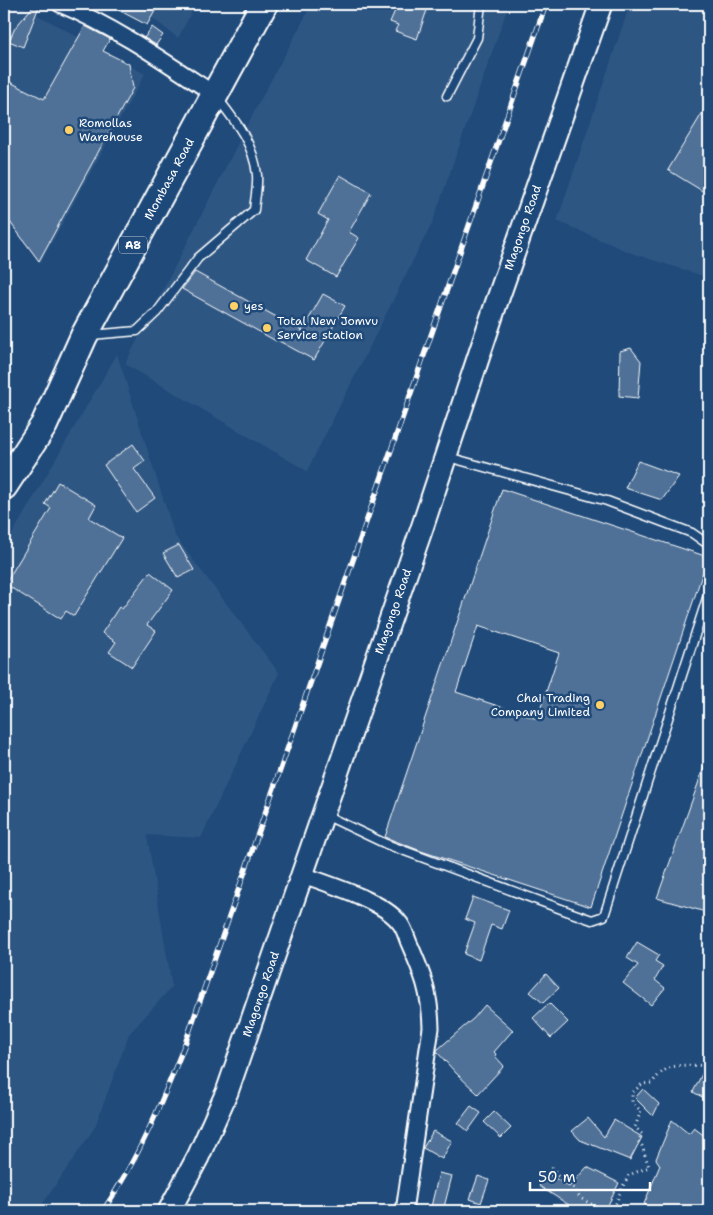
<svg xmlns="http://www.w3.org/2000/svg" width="713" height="1215" font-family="'Shantell Sans',sans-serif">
<rect width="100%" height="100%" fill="#1f4a7a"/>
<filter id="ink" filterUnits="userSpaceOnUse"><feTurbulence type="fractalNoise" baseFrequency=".02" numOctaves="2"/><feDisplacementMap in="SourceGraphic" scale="10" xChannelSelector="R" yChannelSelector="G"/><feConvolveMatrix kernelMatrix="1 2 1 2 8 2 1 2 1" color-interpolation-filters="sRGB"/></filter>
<g filter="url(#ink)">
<!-- built -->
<path fill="#2e5683" d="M 4,4 L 18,4 L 145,74 L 40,264 L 4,216 Z
M 134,4 L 196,4 L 178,38 Z
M 312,4 L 509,4 L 433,221 L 307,471 L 125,364 L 255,110 Z
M 630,4 L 709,4 L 709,278 L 631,253 L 557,221 Z
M 117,354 L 175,536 L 279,673 L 201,838 L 147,835 L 172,987 L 129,1034 L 95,1127 L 38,1211 L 4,1211 L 4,548 Z"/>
<!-- building -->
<path fill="#507197" stroke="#fff" fill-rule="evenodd" d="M 35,4 L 40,4 L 23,47 L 9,41 L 15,28 Z
M 107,4 L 159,4 L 147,25 Z
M 398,4 L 429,4 L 417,39 L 395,31 L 398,25 L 390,22 Z
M 85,26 L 110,39 L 103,51 L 129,64 L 133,88 L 39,261 L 4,214 L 4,79 L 44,99 Z
M 152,27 L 163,35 L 156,45 L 144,38 Z
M 709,102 L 709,195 L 668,170 Z
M 340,175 L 371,193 L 349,232 L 359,238 L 336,277 L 306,260 L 328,220 L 318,214 Z
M 195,272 L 302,331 L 323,294 L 345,306 L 314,360 L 277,340 L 276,341 L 182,289 Z
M 631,348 L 641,361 L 638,398 L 619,396 L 620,351 Z
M 133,444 L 145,461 L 134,469 L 155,498 L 136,512 L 104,465 Z
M 638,461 L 679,476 L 662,500 L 625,488 Z
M 58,482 L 96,505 L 89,518 L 122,538 L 74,616 L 66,611 L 61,619 L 5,584 L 51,508 L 45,504 Z
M 502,489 L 708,557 L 591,907 L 421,851 L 385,837 ZM 478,626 L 559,653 L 537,719 L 456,692 Z
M 179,545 L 194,570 L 178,578 L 163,553 Z
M 150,572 L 173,590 L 147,625 L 156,631 L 132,667 L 109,652 L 116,642 L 102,633 L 119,607 L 122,609 Z
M 708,756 L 709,756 L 709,913 L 657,898 Z
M 473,897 L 509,910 L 502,929 L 491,925 L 479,960 L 464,954 L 475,923 L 465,919 Z
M 637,942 L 659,955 L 655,961 L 663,966 L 655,980 L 665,988 L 651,1005 L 623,983 L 638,965 L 627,958 Z
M 546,974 L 559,988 L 543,1003 L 530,992 Z
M 549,1003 L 568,1022 L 551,1038 L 533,1018 Z
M 485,1005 L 513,1030 L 494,1052 L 496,1054 L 495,1056 L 504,1066 L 478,1094 L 456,1073 L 437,1052 L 437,1050 L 474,1018 Z
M 709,1060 L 709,1087 L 704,1098 L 693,1092 Z
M 643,1089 L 659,1104 L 653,1116 L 635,1098 Z
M 471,1106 L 481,1113 L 468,1131 L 458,1123 Z
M 494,1112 L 511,1128 L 501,1138 L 484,1122 Z
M 588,1118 L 604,1137 L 614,1120 L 642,1137 L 630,1160 L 580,1140 L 572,1131 Z
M 672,1120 L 689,1134 L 694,1128 L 709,1139 L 709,1198 L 697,1211 L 643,1211 L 646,1205 L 644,1204 L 660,1165 L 656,1159 Z
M 433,1131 L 452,1141 L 442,1159 L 423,1148 Z
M 587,1167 L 619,1183 L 605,1211 L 566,1211 L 569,1205 L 539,1186 L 547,1173 L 569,1187 Z
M 439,1173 L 452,1176 L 443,1211 L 430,1211 Z
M 478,1176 L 489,1180 L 481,1203 L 470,1199 Z"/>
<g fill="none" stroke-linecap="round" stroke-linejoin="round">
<!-- lane casing -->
<g stroke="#fff" stroke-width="11">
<path id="lane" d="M 447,96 L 477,38 L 481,4
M 91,335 L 137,331 L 157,312 L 198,258 L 254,210 C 255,199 258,186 257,175 C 254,145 237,123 219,100
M 448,457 L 607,501 L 692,533 L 709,545
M 325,815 L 386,844 L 572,913 L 592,920 L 604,916 L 709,592"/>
</g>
<!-- street casing -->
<g stroke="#fff" stroke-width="19">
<path id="street" d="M 60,4 C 115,27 164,61 214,94
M 303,875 C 328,884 383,901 399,922 C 404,927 406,936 409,943 C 423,975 430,992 431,1028 L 404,1211"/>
</g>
<!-- secondary casing -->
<g stroke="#fff" stroke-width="25">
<g id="secondary">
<path id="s1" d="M 169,1211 L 198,1157 L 227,1092 L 423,525 L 495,307 L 601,4"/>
</g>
</g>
<!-- highway casing -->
<g stroke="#fff" stroke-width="30">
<g id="highway">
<path id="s2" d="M 4,486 L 44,425 L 84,336 L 264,4"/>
</g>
</g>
<!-- path -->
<path stroke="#fff" stroke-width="3" stroke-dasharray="1 4" stroke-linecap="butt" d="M 552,1167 L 558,1176 L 570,1183 L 580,1198 L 604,1211
M 609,1211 L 616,1203 L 622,1188 L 629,1175 L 649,1167 L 642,1146 L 638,1141 L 642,1134 L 635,1127 L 641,1111 L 632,1102 L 632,1093 L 642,1084 L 652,1083 C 670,1059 683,1067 709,1065"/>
<!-- lane -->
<use href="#lane" stroke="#1f4a7a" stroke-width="8"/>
<!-- street -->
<use href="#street" stroke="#1f4a7a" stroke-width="15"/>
<!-- secondary -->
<use href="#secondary" stroke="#1f4a7a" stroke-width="21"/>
<!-- highway -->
<use href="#highway" stroke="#1f4a7a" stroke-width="26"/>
<!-- rail casing -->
<g stroke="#fff" stroke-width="5.5">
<path id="rail" d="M 103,1211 C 140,1156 162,1102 186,1041 L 546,4"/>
</g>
<!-- rail -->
<use href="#rail" stroke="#1f4a7a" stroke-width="4" stroke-dasharray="11" stroke-linecap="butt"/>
</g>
</g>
<!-- markers -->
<g fill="#ffd166" stroke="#1f4a7a" stroke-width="2">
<circle cx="69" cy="130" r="5"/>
<circle cx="234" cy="306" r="5"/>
<circle cx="267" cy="328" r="5"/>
<circle cx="600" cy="705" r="5"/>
</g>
<g text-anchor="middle" stroke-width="5" stroke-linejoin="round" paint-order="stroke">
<!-- shield labels -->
<rect fill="#1f4a7a" stroke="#bcc9d7" stroke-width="1" x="119" y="236.5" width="28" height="17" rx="4"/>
<g font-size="11" font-weight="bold" fill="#fff">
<text x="133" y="249">A8</text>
</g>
<!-- poi labels -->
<g font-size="12" fill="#fff" stroke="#1f4a7a" text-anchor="start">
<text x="79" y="127">Romollas<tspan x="79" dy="14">Warehouse</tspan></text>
<text x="244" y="310">yes</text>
<text x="277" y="325">Total New Jomvu<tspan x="277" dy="14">Service station</tspan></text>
<text x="590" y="702" text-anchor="end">Chai Trading<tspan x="590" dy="14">Company Limited</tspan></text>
</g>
<!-- street labels -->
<g font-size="12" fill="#fff" stroke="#1f4a7a">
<text dy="4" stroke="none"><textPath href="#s2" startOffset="349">Mombasa Road</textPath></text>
<text dy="4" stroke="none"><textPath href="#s1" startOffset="1046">Magongo Road</textPath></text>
<text dy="4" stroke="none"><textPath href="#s1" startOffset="641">Magongo Road</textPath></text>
<text dy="4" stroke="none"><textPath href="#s1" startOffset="236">Magongo Road</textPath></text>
</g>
</g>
<!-- margin -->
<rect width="713" height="1215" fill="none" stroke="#1f4a7a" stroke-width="20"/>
<rect x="10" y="10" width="693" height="1195" fill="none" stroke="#fff" stroke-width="2" filter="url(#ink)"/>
<!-- scale -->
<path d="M530 1182v8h120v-8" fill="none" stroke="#ffffff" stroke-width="2.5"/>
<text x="538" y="1182" font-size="15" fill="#ffffff" stroke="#1f4a7a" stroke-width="4" paint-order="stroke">50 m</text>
</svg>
